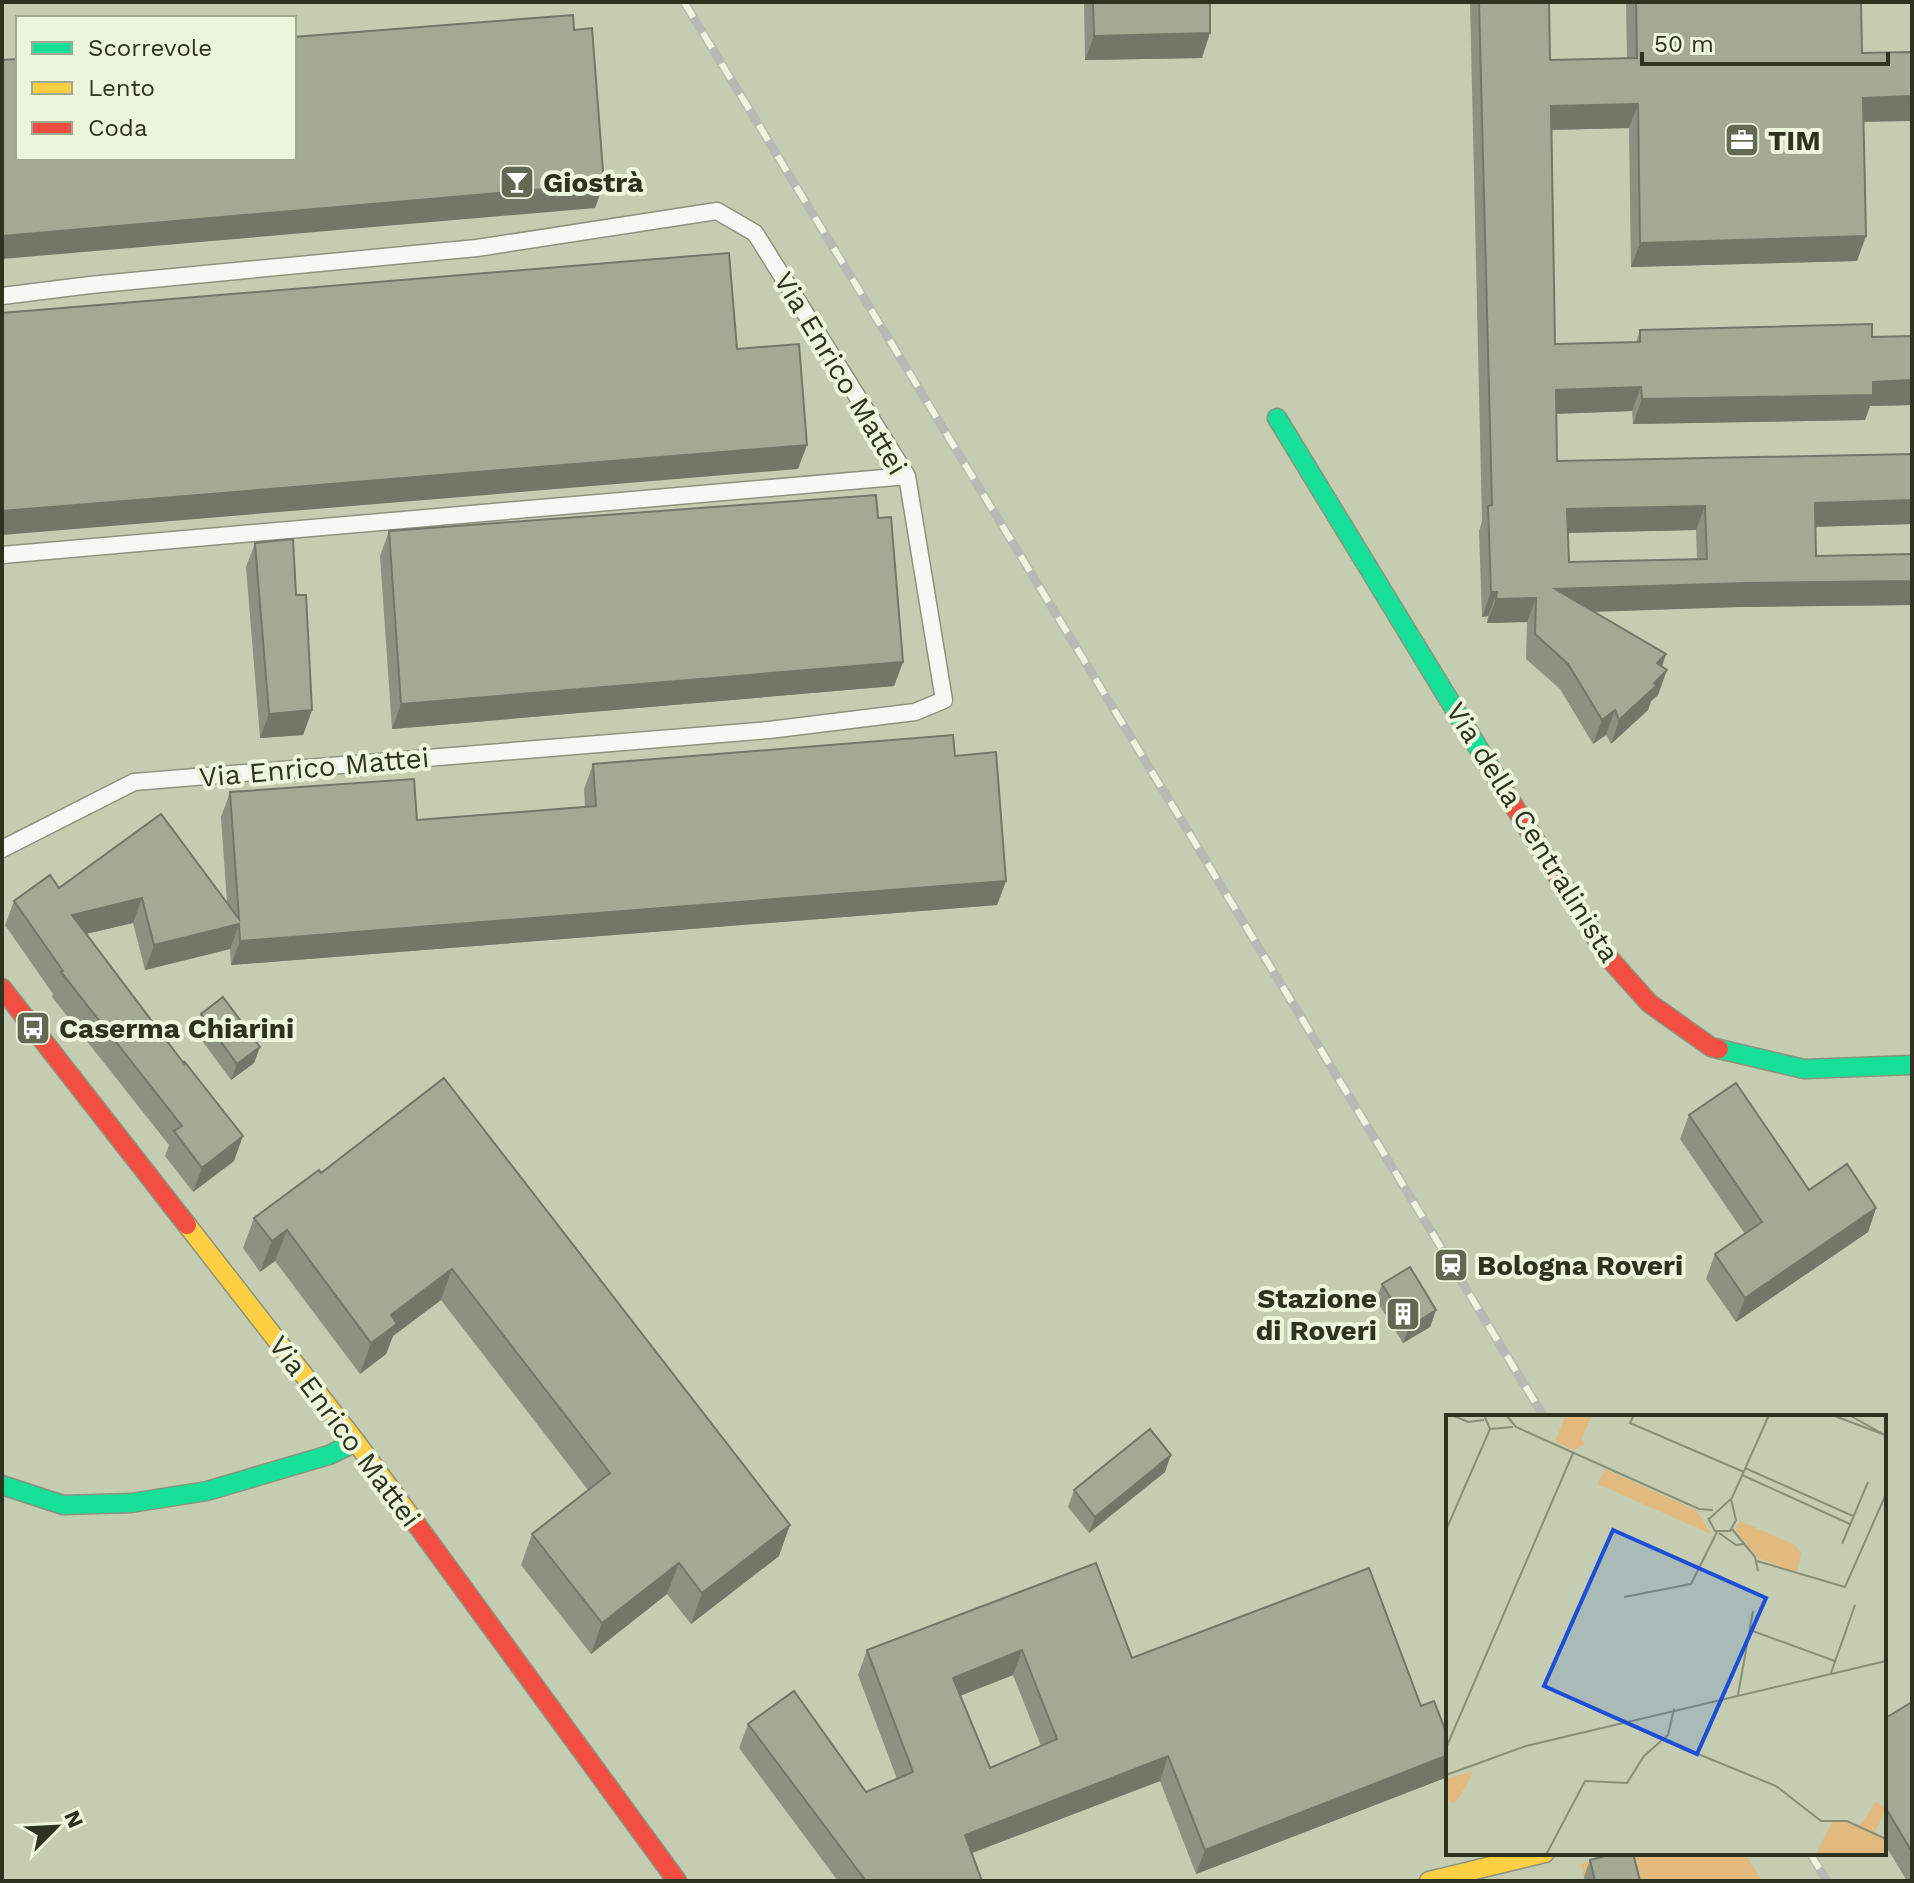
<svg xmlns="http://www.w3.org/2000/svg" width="1914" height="1883" font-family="'Work Sans',sans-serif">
<rect width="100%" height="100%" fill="#c4cdb1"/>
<!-- green -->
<path fill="#e2b97f" d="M 1628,1853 L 1745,1853 L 1762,1881 L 1630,1881 L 1625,1866 L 1584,1877 L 1581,1864 Z"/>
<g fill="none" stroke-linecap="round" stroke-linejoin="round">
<!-- lane casing -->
<g stroke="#8c937e" stroke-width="19">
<path id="lane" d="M 2,296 L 90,285 L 477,248 L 717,211 L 755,233 L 907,476 L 944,700 L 915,712 L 769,730 L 134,782 L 2,849
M 2,555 L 907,476"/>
</g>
<!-- fast casing -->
<g stroke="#8c937e" stroke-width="21">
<path id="fast" d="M 1277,418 L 1504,790
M 1719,1049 L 1804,1069 L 1912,1065
M 2,1485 L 63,1505 L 131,1503 L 207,1491 L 329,1455 L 356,1442"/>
</g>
<!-- slow casing -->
<g stroke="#8c937e" stroke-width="21">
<path id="slow" d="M 187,1225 L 356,1442 L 417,1525
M 1429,1881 L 1545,1853"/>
</g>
<!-- jam casing -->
<g stroke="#8c937e" stroke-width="21">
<path id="jam" d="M 1504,790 L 1608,957 L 1649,1003 L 1711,1047 L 1719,1049
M 2,988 L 187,1225
M 417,1525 L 677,1881"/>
</g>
<!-- lane -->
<use href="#lane" stroke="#f6f8f3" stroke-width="16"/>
<!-- fast -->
<use href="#fast" stroke="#16e098" stroke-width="18"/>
<!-- slow -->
<use href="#slow" stroke="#ffcf43" stroke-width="18"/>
<!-- jam -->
<use href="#jam" stroke="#f24e42" stroke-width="18"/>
<!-- rail casing -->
<g stroke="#b7b9b2" stroke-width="9">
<path id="rail" d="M 684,2 L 1544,1417
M 1810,1853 L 1827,1881"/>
</g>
<!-- rail -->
<use href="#rail" stroke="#ecf6dc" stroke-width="6" stroke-dasharray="18" stroke-linecap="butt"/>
</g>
<!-- wall -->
<path fill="#8c927f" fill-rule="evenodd" d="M 1084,2 L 1210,2 L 1202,58 L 1085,60 Z
M 1470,2 L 1549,2 L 1550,60 L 1627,59 L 1626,2 L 1861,2 L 1864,122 L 1857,261 L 1631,267 L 1629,128 L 1552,130 L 1555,344 L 1636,342 L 1640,330 L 1872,337 L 1912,336 L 1912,405 L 1870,406 L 1865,420 L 1633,424 L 1632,411 L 1556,414 L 1557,461 L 1912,455 L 1912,524 L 1815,527 L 1816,556 L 1912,554 L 1912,605 L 1738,607 L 1595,612 L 1666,654 L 1662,667 L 1658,695 L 1651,701 L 1648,710 L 1611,744 L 1606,735 L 1593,744 L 1560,689 L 1526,659 L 1527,622 L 1487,623 L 1488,616 L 1482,617 L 1479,531 L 1482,521 ZM 1696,530 L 1697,559 L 1569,562 L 1568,533 Z
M 878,518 L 903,662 L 894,686 L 392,729 L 380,556 L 389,531 Z
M 255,543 L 296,595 L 312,710 L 303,735 L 260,738 L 246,567 Z
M 955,756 L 1006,881 L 997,905 L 231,965 L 230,949 L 145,970 L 133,923 L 86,934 L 183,1062 L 184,1061 L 234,1161 L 193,1192 L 165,1156 L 169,1145 L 52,997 L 53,994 L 5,925 L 14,901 L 59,888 L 227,903 L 221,817 L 230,792 L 417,820 L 585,807 L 584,789 L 593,764 Z
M 201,1014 L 254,1063 L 231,1080 L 195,1031 Z
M 444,1078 L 779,1556 L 691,1624 L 667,1594 L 591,1654 L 521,1565 L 532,1534 L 588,1490 L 441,1300 L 393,1336 L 386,1354 L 360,1374 L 275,1261 L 260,1272 L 243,1248 L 254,1218 L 321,1173 Z
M 1689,1115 L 1809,1190 L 1876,1208 L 1868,1232 L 1736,1322 L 1706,1279 L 1715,1254 L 1745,1234 L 1680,1139 Z
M 1382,1284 L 1436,1310 L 1430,1327 L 1403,1343 L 1376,1300 Z
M 1165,1472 L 1089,1533 L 1068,1507 L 1074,1490 Z
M 1096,1563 L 1132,1658 L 1445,1778 L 1196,1874 L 1160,1781 L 972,1853 L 982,1881 L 838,1881 L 739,1748 L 748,1724 L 866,1792 L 897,1779 L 858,1675 L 867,1650 ZM 1013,1675 L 1041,1746 L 990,1768 L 960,1696 Z
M 1912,1702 L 1912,1881 L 1907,1881 L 1884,1843 L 1884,1719 Z
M 1590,1860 L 1640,1881 L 1585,1881 L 1584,1877 Z"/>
<!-- shaded-wall -->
<path fill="#727768" d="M 1210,33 L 1202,58 L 1085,60 L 1094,36 Z
M 1912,96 L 1912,121 L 1854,122 L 1863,98 Z
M 1638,104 L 1629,128 L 1542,130 L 1551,106 Z
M 604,184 L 595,208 L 2,259 L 2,236 Z
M 1866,236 L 1857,261 L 1631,267 L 1640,243 Z
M 1912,380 L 1912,405 L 1870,406 L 1865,420 L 1633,424 L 1642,399 L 1873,382 Z
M 1641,387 L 1632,411 L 1547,414 L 1556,390 Z
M 807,445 L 798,469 L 2,535 L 2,511 Z
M 1912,500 L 1912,524 L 1806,527 L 1815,503 Z
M 1705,506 L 1696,530 L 1558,533 L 1567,509 Z
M 1912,581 L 1912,605 L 1738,607 L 1547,613 L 1555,589 L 1747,583 Z
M 1491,592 L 1497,592 L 1488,616 L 1482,617 Z
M 1536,598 L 1527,622 L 1487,623 L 1496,599 Z
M 1666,654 L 1657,678 L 1657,663 Z
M 903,662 L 894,686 L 392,729 L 401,704 Z
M 1667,670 L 1658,695 L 1651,701 L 1648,710 L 1611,744 L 1619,720 Z
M 312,710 L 303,735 L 260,738 L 269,714 Z
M 1615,710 L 1606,735 L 1593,744 L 1602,720 Z
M 1006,881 L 997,905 L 231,965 L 240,941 Z
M 142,898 L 133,923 L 63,939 L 72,915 Z
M 239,924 L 230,949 L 145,970 L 154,945 Z
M 260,1047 L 254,1063 L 231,1080 L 237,1064 Z
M 243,1136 L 234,1161 L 193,1192 L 202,1168 Z
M 1876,1208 L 1868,1232 L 1736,1322 L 1745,1298 Z
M 287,1230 L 275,1261 L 260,1272 L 272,1241 Z
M 452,1269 L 441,1300 L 393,1336 L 386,1354 L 360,1374 L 371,1343 L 391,1315 Z
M 1436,1310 L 1430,1327 L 1403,1343 L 1409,1327 Z
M 1171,1455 L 1165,1472 L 1089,1533 L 1095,1517 Z
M 790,1525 L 779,1556 L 691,1624 L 702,1593 Z
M 679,1563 L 667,1594 L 591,1654 L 602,1623 Z
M 1022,1650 L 1013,1675 L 944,1702 L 953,1678 Z
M 1448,1755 L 1448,1770 L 1445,1778 L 1196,1874 L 1205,1850 Z
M 1168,1756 L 1160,1781 L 956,1859 L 965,1835 Z"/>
<!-- building -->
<path fill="#a3aa94" stroke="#727768" stroke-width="2" fill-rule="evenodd" d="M 1093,2 L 1210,2 L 1210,33 L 1094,36 Z
M 1479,2 L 1549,2 L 1550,60 L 1637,58 L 1636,2 L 1861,2 L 1862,53 L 1912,52 L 1912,96 L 1863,98 L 1866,236 L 1640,243 L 1638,104 L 1551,106 L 1555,344 L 1640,342 L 1640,330 L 1872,324 L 1872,337 L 1912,336 L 1912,380 L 1873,382 L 1873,395 L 1642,399 L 1641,387 L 1556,390 L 1557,461 L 1912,454 L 1912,500 L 1815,503 L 1816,556 L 1912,554 L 1912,581 L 1747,583 L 1555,589 L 1666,654 L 1657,663 L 1667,670 L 1654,683 L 1657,685 L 1619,720 L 1615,710 L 1602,720 L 1568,664 L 1535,634 L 1536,598 L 1496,599 L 1497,592 L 1491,592 L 1488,506 L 1492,505 ZM 1705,506 L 1707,559 L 1569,562 L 1567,509 Z
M 573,15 L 574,30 L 592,28 L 604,184 L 2,236 L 2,60 L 18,59 L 18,158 L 294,158 L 294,37 Z
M 729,253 L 737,349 L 799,344 L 807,445 L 2,511 L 2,313 Z
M 876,495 L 878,518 L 891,517 L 903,662 L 401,704 L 389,531 Z
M 293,539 L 296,595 L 306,595 L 312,710 L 269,714 L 255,543 Z
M 953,735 L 955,756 L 996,752 L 1006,881 L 240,941 L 239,924 L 154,945 L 142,898 L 72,915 L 185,1065 L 184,1061 L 243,1136 L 202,1168 L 174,1131 L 182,1126 L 61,972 L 63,971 L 14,901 L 50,875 L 59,888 L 161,814 L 239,919 L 230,792 L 414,779 L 417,820 L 596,806 L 593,764 Z
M 223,997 L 260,1047 L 237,1064 L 201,1014 Z
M 444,1078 L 790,1525 L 702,1593 L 679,1563 L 602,1623 L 532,1534 L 610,1473 L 452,1269 L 391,1315 L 397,1324 L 371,1343 L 287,1230 L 272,1241 L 254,1218 L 319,1170 L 321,1173 Z
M 1736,1083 L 1809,1190 L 1847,1164 L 1876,1208 L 1745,1298 L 1715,1254 L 1762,1222 L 1689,1115 Z
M 1410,1267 L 1436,1310 L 1409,1327 L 1382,1284 Z
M 1150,1429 L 1171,1455 L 1095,1517 L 1074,1490 Z
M 1096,1563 L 1132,1658 L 1369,1568 L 1421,1706 L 1434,1701 L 1448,1737 L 1448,1755 L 1205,1850 L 1168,1756 L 965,1835 L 982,1881 L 866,1881 L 748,1724 L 794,1691 L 866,1792 L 913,1772 L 867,1650 ZM 1022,1650 L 1057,1739 L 990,1768 L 953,1678 Z
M 1912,1702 L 1912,1852 L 1884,1805 L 1884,1719 Z
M 1617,1853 L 1633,1853 L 1640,1881 L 1595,1881 L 1590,1860 Z"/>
<!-- icons -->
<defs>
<g id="office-square" transform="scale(1.8)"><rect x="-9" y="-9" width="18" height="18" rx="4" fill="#626952" stroke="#ecf6dc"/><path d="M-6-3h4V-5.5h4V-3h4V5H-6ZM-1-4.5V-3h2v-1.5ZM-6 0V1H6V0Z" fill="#fff"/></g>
<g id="bar-square" transform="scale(1.8)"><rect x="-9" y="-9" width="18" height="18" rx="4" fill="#626952" stroke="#ecf6dc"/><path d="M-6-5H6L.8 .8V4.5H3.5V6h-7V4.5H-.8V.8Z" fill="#fff"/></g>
<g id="bus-square" transform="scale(1.8)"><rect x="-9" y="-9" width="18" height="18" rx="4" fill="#626952" stroke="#ecf6dc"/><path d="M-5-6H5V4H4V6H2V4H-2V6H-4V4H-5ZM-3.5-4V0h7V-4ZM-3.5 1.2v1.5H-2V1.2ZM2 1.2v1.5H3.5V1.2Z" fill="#fff"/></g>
<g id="station-square" transform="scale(1.8)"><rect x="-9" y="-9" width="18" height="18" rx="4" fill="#626952" stroke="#ecf6dc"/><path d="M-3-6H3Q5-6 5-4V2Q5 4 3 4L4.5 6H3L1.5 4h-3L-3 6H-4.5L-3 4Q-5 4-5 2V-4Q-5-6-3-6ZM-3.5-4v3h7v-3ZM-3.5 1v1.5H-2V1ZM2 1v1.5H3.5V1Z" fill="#fff"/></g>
<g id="building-square" transform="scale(1.8)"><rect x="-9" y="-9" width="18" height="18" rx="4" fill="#626952" stroke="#ecf6dc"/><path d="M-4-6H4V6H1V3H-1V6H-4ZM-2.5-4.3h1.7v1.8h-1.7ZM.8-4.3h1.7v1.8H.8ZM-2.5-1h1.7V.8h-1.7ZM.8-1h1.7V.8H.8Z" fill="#fff"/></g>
</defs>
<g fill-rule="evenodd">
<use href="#office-square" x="1742" y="140"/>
<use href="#bar-square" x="517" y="182"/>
<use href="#bus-square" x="33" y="1028"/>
<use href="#station-square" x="1451" y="1265"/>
<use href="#building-square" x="1403" y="1314"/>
</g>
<g text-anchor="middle" stroke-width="8" stroke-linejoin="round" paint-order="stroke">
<!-- poi labels -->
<g font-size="28" font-weight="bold" fill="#2d331f" stroke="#ecf6dc" text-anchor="start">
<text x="1768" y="150">TIM</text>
<text x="543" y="192">Giostrà</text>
<text x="59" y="1038">Caserma Chiarini</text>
<text x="1477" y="1275">Bologna Roveri</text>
<text x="1377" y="1308" text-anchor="end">Stazione<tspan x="1377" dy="32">di Roveri</tspan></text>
</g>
<!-- street labels -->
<g font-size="28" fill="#2d331f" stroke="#ecf6dc">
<text transform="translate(841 373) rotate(59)" y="10">Via Enrico Mattei</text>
<text transform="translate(314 767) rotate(-5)" y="10">Via Enrico Mattei</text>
<text transform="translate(1533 832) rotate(58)" y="10">Via della Centralinista</text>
<text transform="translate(345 1431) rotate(53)" y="10">Via Enrico Mattei</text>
</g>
</g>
<!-- overview -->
<g transform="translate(1446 1415)">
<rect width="440" height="440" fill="#c4cdb1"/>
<path d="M 120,0 L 146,0 L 135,25 L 139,29 L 128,35 L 109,26 ZM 159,54 L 251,96 L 265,119 L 152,69 ZM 294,106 L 349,130 L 355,138 L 351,158 L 312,143 L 289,115 ZM 27,356 L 19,373 L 8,389 L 0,383 L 0,364 ZM 429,387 L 440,393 L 429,417 L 440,423 L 440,440 L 369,440 L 387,405 L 415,410 Z" fill="#e2b97f"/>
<path fill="none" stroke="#888f77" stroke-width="2" d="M 6,0 L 22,7 L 38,5M 38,0 L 44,14 L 67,12M 60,0 L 70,12 L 253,94 L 267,95M 188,0 L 184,8 L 298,57M 386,0 L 439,20 L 403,0M 299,53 L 407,101M 296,60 L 404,109M 262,103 L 269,116 L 284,116 L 290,105 L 285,84M 263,104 L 286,83 L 323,0M 286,114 L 309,142 L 312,156M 0,115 L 44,14M 273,118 L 290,130 L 298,129M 396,129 L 422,67M 311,146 L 399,172 L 440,79M 178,182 L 245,169 L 271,117M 304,215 L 389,246M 385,258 L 409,190M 292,280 L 307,196M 218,325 L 330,371 L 375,406 L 401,406 L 440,424M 0,333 L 127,38M 0,360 L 80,331 L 440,246M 100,440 L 139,366 L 181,368 L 198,341 L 222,320 L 228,294"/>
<path fill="#1d4ed8" fill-opacity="0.15" stroke="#1d4ed8" stroke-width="4" d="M 167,115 L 320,183 L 251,339 L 98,271 Z"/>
<rect width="440" height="440" fill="none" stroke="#2d331f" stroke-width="4"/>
</g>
<!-- border -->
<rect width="1914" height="1883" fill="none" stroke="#2d331f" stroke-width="8"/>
<!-- legend -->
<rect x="16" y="16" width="280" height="144" fill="#ecf6dc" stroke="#a0a890" stroke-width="2"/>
<rect x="32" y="42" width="40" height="12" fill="#16e098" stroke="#a0a890" stroke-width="2"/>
<text x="88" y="56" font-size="24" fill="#2d331f">Scorrevole</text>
<rect x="32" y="82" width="40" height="12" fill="#ffcf43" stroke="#a0a890" stroke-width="2"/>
<text x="88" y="96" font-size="24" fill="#2d331f">Lento</text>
<rect x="32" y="122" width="40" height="12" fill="#f24e42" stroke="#a0a890" stroke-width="2"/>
<text x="88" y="136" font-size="24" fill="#2d331f">Coda</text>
<!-- north arrow -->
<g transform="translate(56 1827) rotate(66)" stroke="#ecf6dc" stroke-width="6" paint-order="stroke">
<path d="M0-6L14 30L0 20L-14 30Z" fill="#2d331f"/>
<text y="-12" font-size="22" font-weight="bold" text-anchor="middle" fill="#2d331f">N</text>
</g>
<!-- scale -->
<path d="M1642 52v12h246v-12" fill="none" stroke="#2d331f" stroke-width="4"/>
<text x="1654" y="52" font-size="24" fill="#2d331f" stroke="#ecf6dc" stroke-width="6" paint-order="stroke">50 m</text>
</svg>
